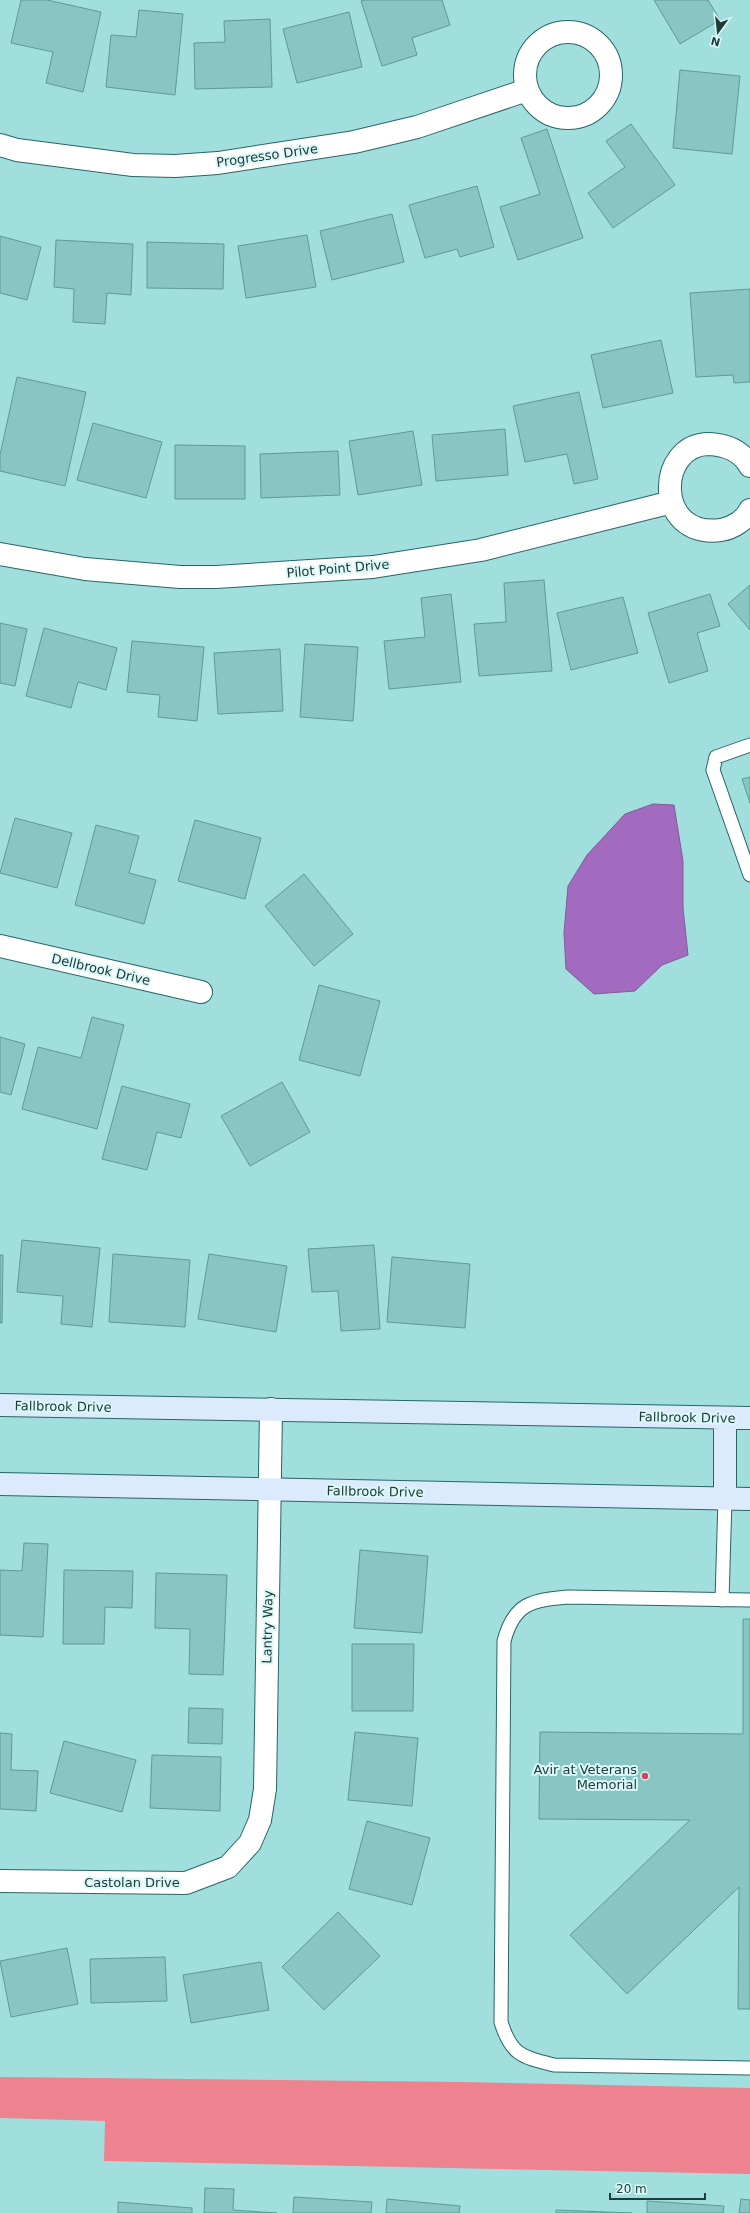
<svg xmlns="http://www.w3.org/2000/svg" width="750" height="2213" font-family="'DejaVu Sans',sans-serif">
<rect width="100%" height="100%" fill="#a0dfdd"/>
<!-- green -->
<path fill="#ec838e" d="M 0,2077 L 462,2082 L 750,2088 L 750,2174 L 104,2161 L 105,2121 L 0,2118 Z"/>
<!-- water -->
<path fill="#a36bbf" stroke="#7c5d97" d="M 653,804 L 674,805 L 683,861 L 683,908 L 688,955 L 662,965 L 635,991 L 594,994 L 566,969 L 564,933 L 568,886 L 587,855 L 625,814 Z"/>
<!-- building -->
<path fill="#88c5c3" stroke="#5d9a98" d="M 21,0 L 47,0 L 101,12 L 83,92 L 46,83 L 53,52 L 11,43 Z
M 365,0 L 442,0 L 450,25 L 412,38 L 417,55 L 382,66 L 361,1 Z
M 654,0 L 708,0 L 720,20 L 680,44 Z
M 139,10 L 183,14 L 175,95 L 106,87 L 111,35 L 136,37 Z
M 349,12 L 362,67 L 297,83 L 283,29 Z
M 270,19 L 272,87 L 195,89 L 194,43 L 225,42 L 224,21 Z
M 680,70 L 740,76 L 732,154 L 673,148 Z
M 631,124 L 675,185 L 613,228 L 588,193 L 625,167 L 606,141 Z
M 547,129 L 583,238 L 518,260 L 500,207 L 540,194 L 521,138 Z
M 477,186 L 494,247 L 460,257 L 457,249 L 425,258 L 409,205 Z
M 392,214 L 404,262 L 332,280 L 320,231 Z
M 307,235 L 316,287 L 246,298 L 238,246 Z
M 0,236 L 41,247 L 27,300 L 0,293 Z
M 56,240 L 133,244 L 131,295 L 107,293 L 105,324 L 73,322 L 74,289 L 54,287 Z
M 147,242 L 224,244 L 223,289 L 147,288 Z
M 750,289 L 750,382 L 734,383 L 733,375 L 696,377 L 690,293 Z
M 661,340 L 673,393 L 603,408 L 591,355 Z
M 17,377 L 86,392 L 65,486 L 0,471 L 0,455 Z
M 579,392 L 598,479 L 574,484 L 567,454 L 525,462 L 513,406 Z
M 93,423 L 162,442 L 146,498 L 77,480 Z
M 505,429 L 508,475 L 436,481 L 432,435 Z
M 413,431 L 422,485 L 358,495 L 349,441 Z
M 175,445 L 245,446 L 245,499 L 175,499 Z
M 338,451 L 340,495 L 261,498 L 260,454 Z
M 544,580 L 552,671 L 479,676 L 474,624 L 506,622 L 504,583 Z
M 750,585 L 750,630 L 728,604 Z
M 451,594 L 461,682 L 389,689 L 384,641 L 425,637 L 421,598 Z
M 710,594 L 720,626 L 697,633 L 708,671 L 669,683 L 648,613 Z
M 623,597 L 638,653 L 571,670 L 557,613 Z
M 0,623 L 27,629 L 15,686 L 0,683 Z
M 44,628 L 117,648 L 106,690 L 78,682 L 71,708 L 26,696 Z
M 132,641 L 204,647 L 197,721 L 158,717 L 160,695 L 127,692 Z
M 305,644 L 358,647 L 353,721 L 300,717 Z
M 280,649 L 283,711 L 218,714 L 214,653 Z
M 750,777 L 750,803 L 742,779 Z
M 15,818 L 72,833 L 57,888 L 0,873 Z
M 195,820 L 261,838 L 245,899 L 178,881 Z
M 96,825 L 139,836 L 129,873 L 156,880 L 144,924 L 75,905 Z
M 304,874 L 353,934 L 314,966 L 265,906 Z
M 319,985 L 380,1001 L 360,1076 L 299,1060 Z
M 92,1017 L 124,1025 L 97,1129 L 22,1109 L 38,1047 L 81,1058 Z
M 0,1037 L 25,1044 L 11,1095 L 0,1092 Z
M 282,1082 L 310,1132 L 250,1166 L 221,1116 Z
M 122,1086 L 190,1104 L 181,1138 L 157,1132 L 147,1170 L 102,1159 Z
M 22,1240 L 100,1248 L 92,1327 L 61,1324 L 63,1296 L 17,1292 Z
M 374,1245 L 380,1329 L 341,1331 L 338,1291 L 312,1292 L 308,1249 Z
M 113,1254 L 190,1260 L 185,1327 L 109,1322 Z
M 209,1254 L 287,1266 L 276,1332 L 198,1319 Z
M 0,1255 L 3,1255 L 2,1323 L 0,1323 Z
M 392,1257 L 470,1264 L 465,1328 L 387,1322 Z
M 24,1543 L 48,1544 L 43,1637 L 0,1635 L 0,1570 L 22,1571 Z
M 360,1550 L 428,1556 L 422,1633 L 354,1628 Z
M 64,1570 L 133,1571 L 132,1608 L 105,1607 L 104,1644 L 63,1644 Z
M 156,1573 L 227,1575 L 223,1675 L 189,1674 L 190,1629 L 155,1628 Z
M 743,1619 L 750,1619 L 750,2009 L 738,2009 L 739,1887 L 627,1994 L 570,1935 L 690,1820 L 539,1819 L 540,1732 L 743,1734 Z
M 352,1644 L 414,1644 L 413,1711 L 352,1711 Z
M 189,1708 L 223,1709 L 222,1744 L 188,1743 Z
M 355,1732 L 418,1738 L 412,1806 L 348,1800 Z
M 0,1733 L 12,1734 L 11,1770 L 38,1771 L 36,1811 L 0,1809 Z
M 64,1741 L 136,1760 L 122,1812 L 50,1793 Z
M 152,1755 L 221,1757 L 220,1811 L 150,1808 Z
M 367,1821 L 430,1838 L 412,1905 L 349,1889 Z
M 338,1912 L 380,1956 L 324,2010 L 282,1967 Z
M 67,1948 L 78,2004 L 11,2017 L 0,1961 Z
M 165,1957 L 167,2001 L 91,2003 L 90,1959 Z
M 261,1962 L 269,2010 L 191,2023 L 183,1975 Z
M 205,2188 L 234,2189 L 233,2210 L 277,2213 L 204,2213 Z
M 294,2197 L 372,2202 L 371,2213 L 293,2213 Z
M 387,2199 L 460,2206 L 459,2213 L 386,2213 Z
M 741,2199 L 750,2200 L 750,2213 L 739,2213 Z
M 647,2201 L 724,2206 L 723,2213 L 647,2213 Z
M 118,2202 L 192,2208 L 192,2213 L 118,2213 Z
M 556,2210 L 632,2213 L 556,2213 Z"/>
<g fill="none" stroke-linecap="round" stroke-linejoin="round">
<!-- service casing -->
<g stroke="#286665" stroke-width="15">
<path id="service" d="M 750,745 L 716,757 L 713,770 L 750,875
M 722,1600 L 725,1499
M 750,1600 L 568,1597 C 532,1600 514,1603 504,1641 L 501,2022 C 511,2055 522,2057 554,2065 L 750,2068"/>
</g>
<!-- minor casing -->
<g stroke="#286665" stroke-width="24">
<path id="minor" d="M525 75a43 43 0 1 1 86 0a43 43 0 1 1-86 0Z
M 0,145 L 17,150 L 133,165 L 175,166 L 218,163 L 354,142 L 417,127 L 527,90
M 750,466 C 741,450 726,445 709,444 C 656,444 654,539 721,530 C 733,528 745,520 750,510
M 0,554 L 85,569 L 180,577 L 216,577 L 373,567 L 481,550 L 672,502
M 0,946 L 201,992
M 0,1881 L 186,1883 L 228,1867 L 250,1843 L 260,1820 L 265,1789 L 271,1409"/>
</g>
<!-- secondary casing -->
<g stroke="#286665" stroke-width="24">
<path id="secondary" d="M 0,1405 L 750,1418
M 0,1484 L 750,1499
M 725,1499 L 725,1418"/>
</g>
<!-- service -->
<use href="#service" stroke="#fff" stroke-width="13"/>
<!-- minor -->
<use href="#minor" stroke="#fff" stroke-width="22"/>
<!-- secondary -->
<use href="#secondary" stroke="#dbeafd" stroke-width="22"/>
</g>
<!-- markers -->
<circle fill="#d2425d" stroke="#dbf9f8" stroke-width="1.5" cx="645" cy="1776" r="4"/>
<g text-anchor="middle" stroke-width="4" stroke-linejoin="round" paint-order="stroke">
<!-- street labels -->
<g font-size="13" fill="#213b3a" stroke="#dbf9f8">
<text transform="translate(267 155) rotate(-8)" y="5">Progresso Drive</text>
<text transform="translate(338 568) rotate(-5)" y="5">Pilot Point Drive</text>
<text transform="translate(101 969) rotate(13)" y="5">Dellbrook Drive</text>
<text transform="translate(63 1406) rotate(1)" y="5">Fallbrook Drive</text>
<text transform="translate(687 1417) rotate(1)" y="5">Fallbrook Drive</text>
<text transform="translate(375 1491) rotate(1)" y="5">Fallbrook Drive</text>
<text transform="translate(267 1627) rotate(-89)" y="5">Lantry Way</text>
<text x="132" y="1887">Castolan Drive</text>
</g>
<!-- poi labels -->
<g font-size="13" fill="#213b3a" stroke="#dbf9f8" text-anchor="end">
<text x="637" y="1774">Avir at Veterans<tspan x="637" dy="15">Memorial</tspan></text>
</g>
</g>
<!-- north arrow -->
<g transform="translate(718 32) rotate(195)" stroke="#dbf9f8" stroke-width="3" paint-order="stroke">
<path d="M0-3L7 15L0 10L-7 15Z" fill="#213b3a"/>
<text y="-6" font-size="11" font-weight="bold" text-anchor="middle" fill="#213b3a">N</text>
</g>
<!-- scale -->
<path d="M610 2193v6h95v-6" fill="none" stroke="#213b3a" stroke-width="2"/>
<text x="616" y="2193" font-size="12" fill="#213b3a" stroke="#dbf9f8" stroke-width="3" paint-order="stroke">20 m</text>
</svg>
